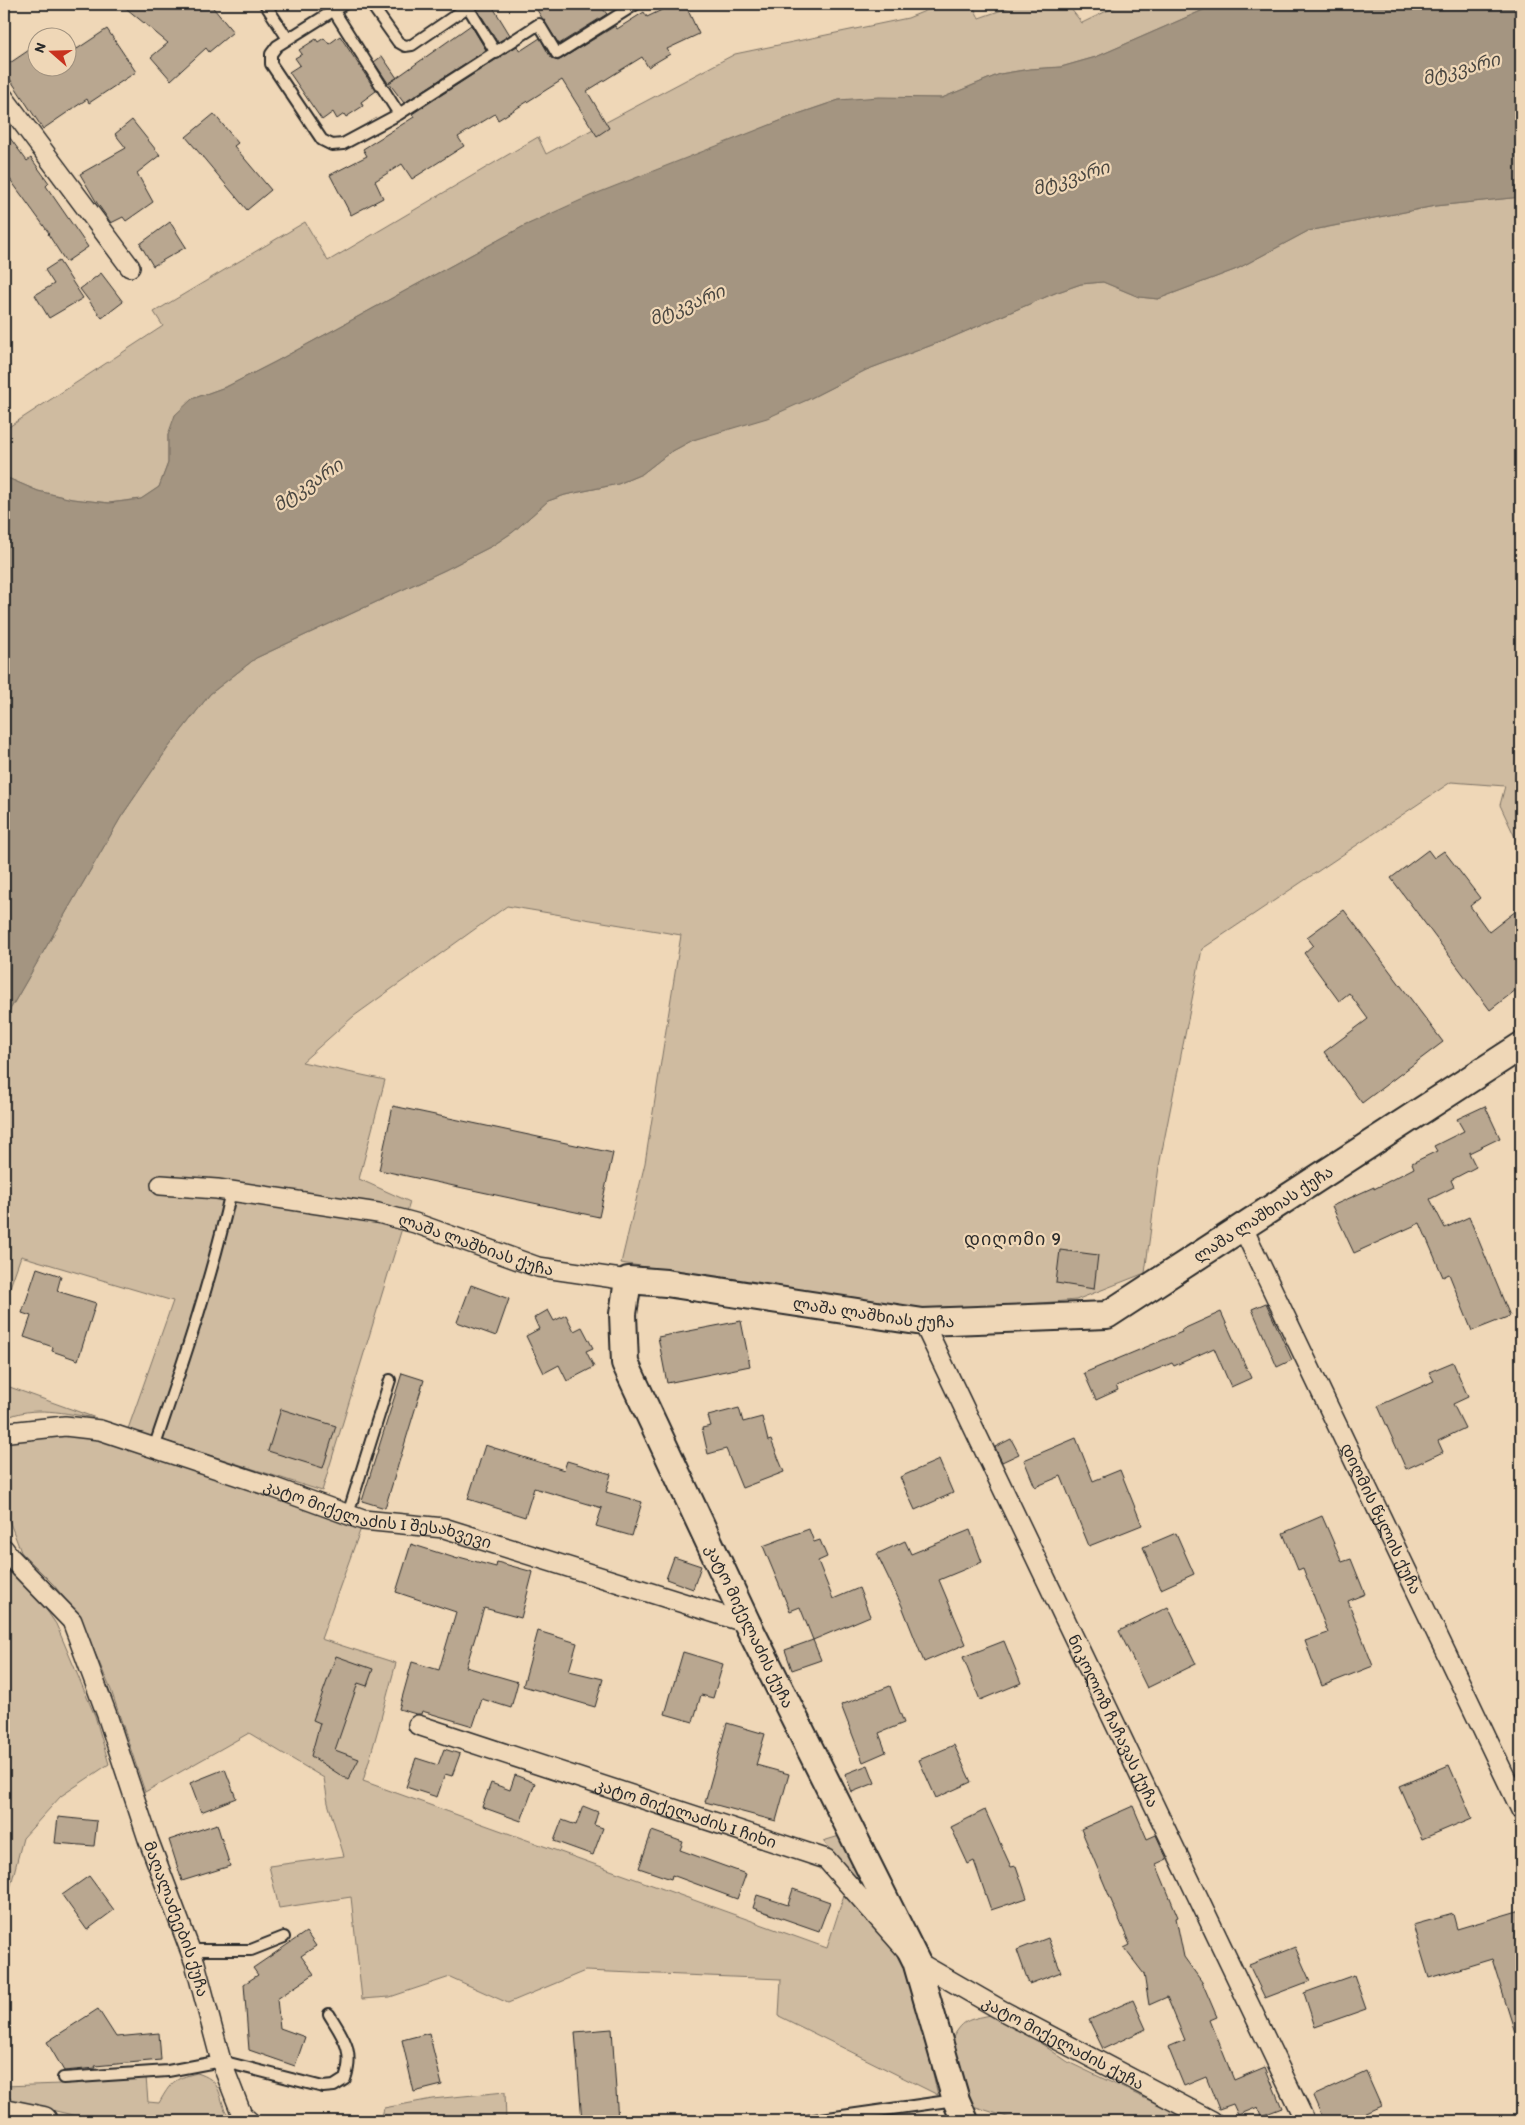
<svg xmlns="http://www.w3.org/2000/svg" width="1525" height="2125" font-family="Itim,'Noto Sans Georgian',sans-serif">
<rect width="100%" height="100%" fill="#efd7b7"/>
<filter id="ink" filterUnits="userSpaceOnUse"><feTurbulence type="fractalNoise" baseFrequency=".02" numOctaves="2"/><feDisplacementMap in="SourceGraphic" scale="10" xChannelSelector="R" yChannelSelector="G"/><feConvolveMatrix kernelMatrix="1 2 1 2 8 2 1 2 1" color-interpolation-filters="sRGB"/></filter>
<g filter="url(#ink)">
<!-- green -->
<path fill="#cfbba0" stroke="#7d7366" d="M 942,4 L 972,4 L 979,18 L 1019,4 L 1067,4 L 1082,23 L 1121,4 L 1217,4 L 1096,57 L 1061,67 L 1030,69 L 1000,74 L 942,98 L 839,100 L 795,115 L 524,226 L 275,362 L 228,386 L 192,399 L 168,435 L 168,463 L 159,487 L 141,499 L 109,503 L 72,499 L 38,491 L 10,479 L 4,478 L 4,430 L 163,326 L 154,312 L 305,222 L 328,261 L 538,137 L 546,154 L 735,54 L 908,18 Z
M 1521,197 L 1521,850 L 1500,805 L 1505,786 L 1451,782 L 1202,949 L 1159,1166 L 1145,1273 L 1076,1300 L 911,1314 L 839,1297 L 621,1263 L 645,1163 L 681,935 L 507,906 L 354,1016 L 302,1062 L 385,1080 L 359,1179 L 410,1202 L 322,1491 L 128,1429 L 173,1301 L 21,1256 L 4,1304 L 4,1020 L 121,817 L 168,748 L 210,694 L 256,658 L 445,570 L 492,546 L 513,532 L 548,501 L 565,495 L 618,484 L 642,474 L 669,453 L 693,440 L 807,400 L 866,370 L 948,339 L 1055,293 L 1081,284 L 1103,282 L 1139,297 L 1158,299 L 1237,269 L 1308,231 L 1435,206 Z
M 4,1385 L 96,1418 C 66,1414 33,1404 4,1419 Z
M 62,1434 L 102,1439 L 361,1528 L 321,1639 L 396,1663 C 385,1703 375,1742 363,1781 L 827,1948 L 844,1895 L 902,1959 L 912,1985 L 938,2095 L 779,2016 L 781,1979 L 585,1971 L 508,2003 L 450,1977 L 390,1997 L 362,1999 L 351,1897 L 279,1908 L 269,1866 L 344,1856 L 328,1803 L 324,1778 L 249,1733 L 145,1792 L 111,1690 L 80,1618 L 53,1584 L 21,1552 L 4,1507 L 4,1443 L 15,1439 Z
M 4,1565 L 37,1596 L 56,1624 L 95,1716 L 109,1764 L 61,1796 L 23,1838 L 4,1912 Z
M 846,1834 L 886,1916 L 823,1841 Z
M 991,2015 L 1020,2029 L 1068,2062 L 1193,2121 L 1019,2121 L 964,2103 L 951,2041 C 963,2019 967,2020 991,2015 Z
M 197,2073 C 220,2080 218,2091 225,2110 C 227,2114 233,2118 237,2121 L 98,2121 L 43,2108 L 4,2102 L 4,2086 L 61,2084 L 146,2077 L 148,2102 L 159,2103 C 171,2082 173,2079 197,2073 Z
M 505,2092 L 506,2121 L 381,2121 L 384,2108 L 432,2099 Z"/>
<!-- water -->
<path fill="#a49581" stroke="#746b5f" d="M 1217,4 L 1521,4 L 1521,197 L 1435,206 L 1308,231 L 1237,269 L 1158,299 L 1139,297 L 1103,282 L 1081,284 L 1055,293 L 948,339 L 866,370 L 807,400 L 767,418 L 693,440 L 669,453 L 642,474 L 618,484 L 565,495 L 548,501 L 513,532 L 492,546 L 445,570 L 256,658 L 210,694 L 168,748 L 121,817 L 4,1020 L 4,478 L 10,479 L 38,491 L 72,499 L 109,503 L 141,499 L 159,487 L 168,463 L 168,435 L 175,415 L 192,399 L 228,386 L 275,362 L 524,226 L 590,196 L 795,115 L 839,100 L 879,97 L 942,98 L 1000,74 L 1030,69 L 1061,67 L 1096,57 Z"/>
<!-- building -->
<path fill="#b9a790" stroke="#2b2b2b" d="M 121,4 L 210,4 L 233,32 L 209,52 L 206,48 L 171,80 L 151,57 L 168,43 Z
M 487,4 L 491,4 L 510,35 L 498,42 L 477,9 Z
M 533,4 L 599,4 L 607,14 L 559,44 Z
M 674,4 L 685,4 L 699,34 L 667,49 L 670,54 L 648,67 L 642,57 L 587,91 L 609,128 L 597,136 L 562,80 L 498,120 L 495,114 L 458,137 L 464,146 L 412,179 L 402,164 L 375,181 L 383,198 L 351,215 L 330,175 L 367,156 L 363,149 L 414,117 L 412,114 L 517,46 L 520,51 L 540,38 L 551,58 L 558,61 L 615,26 L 617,29 L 644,12 L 647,17 Z
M 471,25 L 486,50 L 404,103 L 389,83 Z
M 107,29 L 136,72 L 89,103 L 87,99 L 43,129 L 4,70 L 4,67 L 38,44 L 38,68 L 68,68 L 68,34 L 77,49 Z
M 340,36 L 376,91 L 361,102 L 363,106 L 346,117 L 344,114 L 337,119 L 333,112 L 322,120 L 289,72 L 300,65 L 295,58 L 302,54 L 299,50 L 316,39 L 318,42 L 324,38 L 329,44 Z
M 382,56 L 397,78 L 388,83 L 374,62 Z
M 214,114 L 238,143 L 234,146 L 271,190 L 247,210 L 186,137 Z
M 132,120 L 160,155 L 137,173 L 153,202 L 126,221 L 123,217 L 111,223 L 97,203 L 80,174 L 126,148 L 115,134 Z
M 4,130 L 27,161 L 31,158 L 49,183 L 46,186 L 88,247 L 66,262 L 48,234 L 49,233 L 4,171 Z
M 170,222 L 186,247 L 153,266 L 140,244 Z
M 59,261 L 83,298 L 49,318 L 35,295 L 54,284 L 45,270 Z
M 101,273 L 123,302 L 102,318 L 80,289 Z
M 1428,850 L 1434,858 L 1444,851 L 1480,898 L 1470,906 L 1489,932 L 1521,907 L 1521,986 L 1490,1010 L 1391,878 Z
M 1344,910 L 1443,1042 L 1362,1103 L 1324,1052 L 1368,1019 L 1349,993 L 1339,1001 L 1304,953 L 1313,945 L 1307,937 Z
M 393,1106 L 613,1153 L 599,1217 L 379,1170 Z
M 1485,1106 L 1500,1138 L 1469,1153 L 1476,1167 L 1451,1180 L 1454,1187 L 1430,1199 L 1445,1228 L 1469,1217 L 1510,1316 L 1472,1331 L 1449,1274 L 1443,1277 L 1420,1223 L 1354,1253 L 1332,1206 L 1374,1187 L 1374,1189 L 1414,1168 L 1412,1163 L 1437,1151 L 1434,1146 L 1464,1131 L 1457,1119 Z
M 1060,1250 L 1098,1255 L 1094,1289 L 1056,1283 Z
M 37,1268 L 61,1276 L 57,1291 L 96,1303 L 78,1360 L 52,1351 L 53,1347 L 24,1337 L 31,1316 L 22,1313 Z
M 471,1285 L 509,1299 L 496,1336 L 457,1322 Z
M 1266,1303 L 1292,1360 L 1277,1367 L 1252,1309 Z
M 548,1310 L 554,1321 L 566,1315 L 574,1331 L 582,1327 L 593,1348 L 586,1351 L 594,1367 L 567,1381 L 559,1365 L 544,1373 L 526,1336 L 539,1329 L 534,1318 Z
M 1221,1312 L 1251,1378 L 1231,1387 L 1214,1348 L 1174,1366 L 1172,1363 L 1116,1386 L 1118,1390 L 1096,1400 L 1084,1373 L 1182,1332 L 1181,1330 Z
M 741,1321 L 750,1366 L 667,1383 L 658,1337 Z
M 1453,1362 L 1468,1397 L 1453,1404 L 1465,1428 L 1438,1441 L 1443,1452 L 1406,1469 L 1378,1406 L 1434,1381 L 1429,1372 Z
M 402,1373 L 424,1380 L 385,1508 L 362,1501 Z
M 739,1408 L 743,1422 L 762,1417 L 768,1441 L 771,1440 L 784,1472 L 742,1488 L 726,1449 L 708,1454 L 702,1428 L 711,1426 L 708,1416 Z
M 281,1409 L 336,1426 L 323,1468 L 268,1451 Z
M 1076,1438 L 1093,1481 L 1120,1470 L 1142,1525 L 1089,1546 L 1061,1476 L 1035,1487 L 1024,1460 Z
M 1011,1439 L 1019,1454 L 1002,1462 L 995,1447 Z
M 485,1445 L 564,1470 L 567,1461 L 611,1474 L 606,1492 L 642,1502 L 632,1536 L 596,1526 L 602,1508 L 534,1488 L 525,1517 L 468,1499 Z
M 939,1460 L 953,1493 L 915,1510 L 900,1477 Z
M 1322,1516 L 1342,1562 L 1351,1559 L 1365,1594 L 1348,1601 L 1373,1666 L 1322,1686 L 1305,1641 L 1328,1633 L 1303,1568 L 1298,1570 L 1283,1533 Z
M 809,1529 L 814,1542 L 820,1540 L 827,1557 L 818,1561 L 833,1599 L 859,1588 L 870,1616 L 813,1640 L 800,1607 L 790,1611 L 763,1546 Z
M 970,1530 L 982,1562 L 939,1580 L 966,1644 L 924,1662 L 902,1606 L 877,1554 L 905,1541 L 911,1554 Z
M 1176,1533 L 1194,1574 L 1161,1589 L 1143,1547 Z
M 411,1544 L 458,1559 L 459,1557 L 496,1567 L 497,1562 L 533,1572 L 521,1618 L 484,1608 L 466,1667 L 518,1682 L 511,1708 L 482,1699 L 473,1726 L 422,1711 L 421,1714 L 416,1714 L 399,1709 L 412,1662 L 439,1670 L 456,1612 L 396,1592 Z
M 674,1557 L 701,1566 L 693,1589 L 666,1579 Z
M 1168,1607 L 1196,1664 L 1147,1688 L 1119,1631 Z
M 538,1631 L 577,1643 L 569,1671 L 603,1679 L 595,1707 L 523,1686 Z
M 813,1640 L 821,1660 L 792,1670 L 785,1650 Z
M 1004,1641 L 1021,1683 L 980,1700 L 963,1657 Z
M 683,1652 L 723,1664 L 713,1698 L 701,1695 L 693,1722 L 665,1714 Z
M 336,1656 L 373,1669 L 367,1686 L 358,1683 L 335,1750 L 359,1759 L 348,1780 L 311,1756 L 320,1723 L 313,1720 Z
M 890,1686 L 904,1723 L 879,1733 L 886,1752 L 863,1762 L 841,1705 Z
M 727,1723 L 765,1734 L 756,1765 L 789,1774 L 776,1821 L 705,1802 Z
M 954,1745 L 971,1782 L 936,1798 L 919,1760 Z
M 444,1749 L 460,1754 L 452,1776 L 445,1774 L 437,1797 L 406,1787 L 416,1758 L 438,1765 Z
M 868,1765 L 875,1783 L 852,1792 L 845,1774 Z
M 1449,1765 L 1472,1818 L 1422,1839 L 1399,1786 Z
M 225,1769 L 236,1798 L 201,1812 L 190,1783 Z
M 515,1775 L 535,1783 L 521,1821 L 482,1807 L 491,1783 L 510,1790 Z
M 583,1806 L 598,1812 L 594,1825 L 603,1828 L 593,1855 L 554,1841 L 562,1820 L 576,1825 Z
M 1133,1806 L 1147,1839 L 1156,1835 L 1167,1859 L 1156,1864 L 1178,1917 L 1176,1918 L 1184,1957 L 1202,1982 L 1217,2017 L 1210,2020 L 1234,2080 L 1265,2067 L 1282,2108 L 1261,2116 L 1258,2107 L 1238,2115 L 1233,2104 L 1219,2109 L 1206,2077 L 1184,2086 L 1168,2047 L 1185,2040 L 1167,1997 L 1149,2005 L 1144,1974 L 1124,1948 L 1130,1945 L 1081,1829 Z
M 985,1810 L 1011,1867 L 1016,1866 L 1027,1898 L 991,1910 L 974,1861 L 968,1864 L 951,1827 Z
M 58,1817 L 97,1821 L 94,1846 L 55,1843 Z
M 217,1824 L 230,1866 L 182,1881 L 169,1840 Z
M 652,1831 L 683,1842 L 680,1850 L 746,1874 L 737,1899 L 672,1875 L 671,1879 L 639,1868 Z
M 89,1876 L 114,1910 L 87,1930 L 62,1895 Z
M 793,1889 L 830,1902 L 819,1931 L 753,1908 L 757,1895 L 788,1905 Z
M 1521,1910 L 1521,2041 L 1518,2042 L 1492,1959 L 1429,1978 L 1413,1925 L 1453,1914 L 1457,1929 Z
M 306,1932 L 316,1946 L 301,1956 L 314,1974 L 277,1999 L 280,2028 L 305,2037 L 295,2066 L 249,2050 L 244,1984 L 258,1975 L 253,1968 Z
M 1048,1938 L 1061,1972 L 1029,1984 L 1017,1950 Z
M 1295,1947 L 1310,1981 L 1265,1998 L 1249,1965 Z
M 1354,1975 L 1366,2009 L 1315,2027 L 1304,1993 Z
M 1133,2000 L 1146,2029 L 1103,2049 L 1089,2020 Z
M 98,2009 L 116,2037 L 159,2033 L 161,2060 L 95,2066 L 96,2068 L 64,2071 L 47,2042 Z
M 612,2029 L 618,2121 L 582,2121 L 575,2032 Z
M 429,2033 L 442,2085 L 414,2092 L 402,2040 Z
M 1366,2072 L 1381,2106 L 1348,2121 L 1324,2121 L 1313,2096 Z"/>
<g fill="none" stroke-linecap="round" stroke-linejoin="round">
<!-- lane casing -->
<g stroke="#2b2b2b" stroke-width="14">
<path id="lane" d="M 265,4 L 288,39
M 344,4 L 277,46 L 271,54 L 271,64 L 322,140 L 332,145 L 343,144 L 399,114 L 539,24 L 557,54 L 636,4
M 371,4 L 398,42 L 405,46 L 412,45 L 472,4
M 466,4 L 496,53
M 334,11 L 399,114
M 154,1448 C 183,1363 212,1278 231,1191
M 348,1514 L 390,1380
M 190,1950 L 251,1950 L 284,1937
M 63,2078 L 168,2071 L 221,2061 L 323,2087 L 334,2086 L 345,2079 C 355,2051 343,2037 329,2014
M 807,2121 L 955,2100"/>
</g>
<!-- street casing -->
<g stroke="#2b2b2b" stroke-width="22">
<g id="street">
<path d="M 4,98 L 130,267"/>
<path id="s1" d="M 161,1185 L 217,1189 L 378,1213 L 415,1223 L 538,1267 L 628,1280"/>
<path id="s2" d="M 1242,1226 L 1521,1810"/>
<path id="s3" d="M 923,1322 L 1305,2121"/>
<path id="s4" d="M 4,1434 L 9,1432 L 65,1426 L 100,1430 L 272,1487 L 363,1520 L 444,1528 L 747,1623"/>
<path id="s5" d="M 4,1549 L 10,1557 L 72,1621 L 107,1715 L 148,1839 L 195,1963 L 221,2061 L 242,2115 L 249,2121"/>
<path id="s6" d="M 418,1725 L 826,1859 L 916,1961 L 1003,2011 L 1212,2121"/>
</g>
</g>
<!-- secondary casing -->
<g stroke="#2b2b2b" stroke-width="30">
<g id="secondary">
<path id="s7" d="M 965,2121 L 956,2100 L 916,1961 L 747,1623 L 625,1363 L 623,1314 L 628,1280 L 666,1283 L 923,1322 L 1107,1315 L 1521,1046"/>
</g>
</g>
<!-- highway casing -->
<g stroke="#2b2b2b" stroke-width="31">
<path id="highway" d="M 4,2113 L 43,2121"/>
</g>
<!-- lane -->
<use href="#lane" stroke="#efd7b7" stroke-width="10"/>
<!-- street -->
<use href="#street" stroke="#efd7b7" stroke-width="19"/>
<!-- secondary -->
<use href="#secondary" stroke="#efd7b7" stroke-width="26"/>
<!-- highway -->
<use href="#highway" stroke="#efd7b7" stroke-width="28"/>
</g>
</g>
<g text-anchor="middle" stroke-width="4.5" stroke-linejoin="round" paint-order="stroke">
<!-- street labels -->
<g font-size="16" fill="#2b2b2b" stroke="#efd7b7">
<text dy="6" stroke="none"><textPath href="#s7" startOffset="1584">ლაშა ლაშხიას ქუჩა</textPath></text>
<text dy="6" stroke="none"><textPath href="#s1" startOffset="322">ლაშა ლაშხიას ქუჩა</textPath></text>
<text dy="6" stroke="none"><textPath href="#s7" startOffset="1164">ლაშა ლაშხიას ქუჩა</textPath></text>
<text dy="6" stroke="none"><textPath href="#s4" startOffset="388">კატო მიქელაძის I შესახვევი</textPath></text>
<text dy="6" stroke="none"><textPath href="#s2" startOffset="324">დიღმის წყლის ქუჩა</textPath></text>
<text transform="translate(750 1626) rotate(64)" y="6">კატო მიქელაძის ქუჩა</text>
<text dy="6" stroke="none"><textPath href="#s3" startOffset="442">ნიკოლოზ ჩაჩავას ქუჩა</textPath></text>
<text dy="6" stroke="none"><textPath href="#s6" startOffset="282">კატო მიქელაძის I ჩიხი</textPath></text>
<text dy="6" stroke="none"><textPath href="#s5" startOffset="415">მაღალაძეების ქუჩა</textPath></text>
<text dy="6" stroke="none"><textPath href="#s6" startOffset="734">კატო მიქელაძის ქუჩა</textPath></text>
</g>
<!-- water labels -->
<g font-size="18" font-style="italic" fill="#494640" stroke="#efd7b7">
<text transform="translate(1461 69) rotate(-15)" y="6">მტკვარი</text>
<text transform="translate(1071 178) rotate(-17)" y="6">მტკვარი</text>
<text transform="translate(687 305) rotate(-22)" y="6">მტკვარი</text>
<text transform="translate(308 485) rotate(-34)" y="6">მტკვარი</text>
</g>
<!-- neighbourhood labels -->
<g font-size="18" letter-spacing="1" fill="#2b2b2b" stroke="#efd7b7">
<text x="1013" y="1245">დიღომი 9</text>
</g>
</g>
<!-- margin -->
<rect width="1525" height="2125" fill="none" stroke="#efd7b7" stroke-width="20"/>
<rect x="10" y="10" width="1505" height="2105" fill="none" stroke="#2b2b2b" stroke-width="2" filter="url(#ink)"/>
<!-- north arrow -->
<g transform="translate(52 52) rotate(290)"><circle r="24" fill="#efd7b7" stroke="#a1927f"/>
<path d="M0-4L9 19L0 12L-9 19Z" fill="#c8321e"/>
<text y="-8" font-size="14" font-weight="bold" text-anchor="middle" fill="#2b2b2b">N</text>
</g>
</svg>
